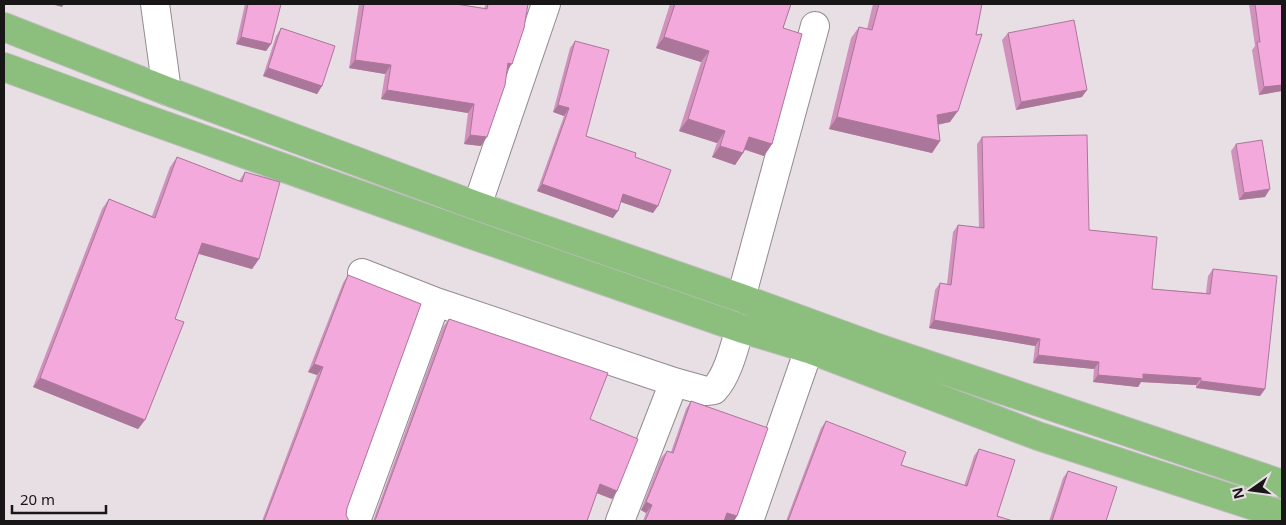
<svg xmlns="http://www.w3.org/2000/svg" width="1286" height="525" font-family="'Noto Sans',sans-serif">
<rect width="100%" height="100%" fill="#e8dfe5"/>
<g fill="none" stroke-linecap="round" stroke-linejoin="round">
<!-- minor casing -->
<g stroke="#928a8f" stroke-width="30">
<path id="minor" d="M 155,4 L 167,91
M 477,206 L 546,4
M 362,273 L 436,302 L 674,382 L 706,391 L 714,390 C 728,375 734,348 740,328
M 741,298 L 815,26
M 356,521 L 436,302
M 620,521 L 674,382
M 749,521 L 809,349"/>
</g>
<!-- highway casing -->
<g stroke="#bfbebe" stroke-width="30">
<path id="highway" d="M 4,27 L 167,91 L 477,206 L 741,298 L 878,348 L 1282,484
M 4,67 L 138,116 L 467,233 L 740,328 L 809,349 L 1038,436 L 1282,515"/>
</g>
<!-- minor -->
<use href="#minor" stroke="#fff" stroke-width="28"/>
<!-- highway -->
<use href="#highway" stroke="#8cbe7d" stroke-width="28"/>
</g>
<!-- wall -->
<path fill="#d191bc" d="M 245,4 L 281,4 L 271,44 L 266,51 L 236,44 Z
M 359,4 L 456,4 L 484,8 L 486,4 L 528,4 L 507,72 L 481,146 L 464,144 L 468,113 L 381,99 L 385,74 L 349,68 Z
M 670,4 L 791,4 L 783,28 L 772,144 L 764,156 L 745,150 L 735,165 L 712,157 L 717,143 L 679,131 L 701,62 L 656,48 Z
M 873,4 L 982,4 L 950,122 L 938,125 L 940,141 L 932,153 L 829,129 L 851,38 L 859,27 L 867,29 Z
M 1249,4 L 1282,4 L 1282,91 L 1259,95 L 1252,50 L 1255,46 Z
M 281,28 L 322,86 L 317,94 L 263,76 L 276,36 Z
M 1008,33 L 1082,97 L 1016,110 L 1002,40 Z
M 575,41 L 586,136 L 635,157 L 653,213 L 621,202 L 613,218 L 537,191 L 564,116 L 553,112 L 570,48 Z
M 982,137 L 1089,230 L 1152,289 L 1206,293 L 1208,276 L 1213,269 L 1265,389 L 1260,396 L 1196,388 L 1196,385 L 1141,382 L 1138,387 L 1093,382 L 1094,369 L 1033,363 L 1035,346 L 929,328 L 935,290 L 940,283 L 947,284 L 953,232 L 958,225 L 979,228 L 977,144 Z
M 1236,144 L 1265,197 L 1239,200 L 1231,151 Z
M 177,157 L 239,181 L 245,172 L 259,259 L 252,269 L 199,254 L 175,319 L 145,420 L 138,429 L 33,387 L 102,209 L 109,199 L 152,216 L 170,167 Z
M 348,275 L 347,508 L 346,515 L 349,521 L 262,521 L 317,375 L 308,372 L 343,283 Z
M 449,319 L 590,419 L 617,491 L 612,499 L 597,493 L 587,521 L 373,521 L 443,327 Z
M 691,401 L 737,516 L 734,521 L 643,521 L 646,513 L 641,510 L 661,458 L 667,451 L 671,452 L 686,409 Z
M 826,421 L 901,465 L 964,486 L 974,456 L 979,449 L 997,516 L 1013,521 L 786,521 L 821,428 Z
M 1068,471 L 1106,521 L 1049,521 L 1063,478 Z"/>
<!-- shaded-wall -->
<path fill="#aa7699" d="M 51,4 L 64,4 L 62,7 Z
M 241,37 L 271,44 L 266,51 L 236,44 Z
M 664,37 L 709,51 L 701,62 L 656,48 Z
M 355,60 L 391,65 L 385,74 L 349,68 Z
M 508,63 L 512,64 L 506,72 Z
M 268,68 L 322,86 L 317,94 L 263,76 Z
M 1282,85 L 1282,91 L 1259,95 L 1264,87 Z
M 387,90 L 474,104 L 468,113 L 381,99 Z
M 1087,90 L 1082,97 L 1016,110 L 1021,102 Z
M 558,105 L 569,108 L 564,116 L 553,112 Z
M 958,111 L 950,122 L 929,126 L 937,115 Z
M 837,117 L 940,141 L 932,153 L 829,129 Z
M 688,119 L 725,131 L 717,143 L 679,131 Z
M 470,135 L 487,137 L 481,146 L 464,144 Z
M 749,137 L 772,144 L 764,156 L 741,148 Z
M 720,146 L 743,153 L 735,165 L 712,157 Z
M 542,184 L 618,211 L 613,218 L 537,191 Z
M 1270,189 L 1265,197 L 1239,200 L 1244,193 Z
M 623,194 L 658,206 L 653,213 L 618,201 Z
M 202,243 L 259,259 L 252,269 L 196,253 Z
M 934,320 L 1040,339 L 1035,346 L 929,328 Z
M 1038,355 L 1099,362 L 1094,369 L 1033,363 Z
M 314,364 L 323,367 L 317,375 L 308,372 Z
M 1143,374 L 1201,378 L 1196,385 L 1141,382 L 1138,387 L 1093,382 L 1098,375 Z
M 40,378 L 145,420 L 138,429 L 33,387 Z
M 1201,381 L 1265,389 L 1260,396 L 1196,388 Z
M 600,484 L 617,491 L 612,499 L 594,492 Z
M 646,502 L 652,505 L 646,513 L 641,510 Z
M 727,513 L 737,516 L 734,521 L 723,521 Z"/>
<!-- building -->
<path fill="#f3a9db" stroke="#aa7699" d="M 248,4 L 281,4 L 271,44 L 241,37 Z
M 364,4 L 456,4 L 487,9 L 488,4 L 528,4 L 524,28 L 512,64 L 508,63 L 505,85 L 487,137 L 470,135 L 474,104 L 387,90 L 391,65 L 355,60 Z
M 675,4 L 791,4 L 783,28 L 802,34 L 772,144 L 749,137 L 743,153 L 720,146 L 725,131 L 688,119 L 709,51 L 664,37 Z
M 879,4 L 982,4 L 976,35 L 982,34 L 958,111 L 937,115 L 940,141 L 837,117 L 859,27 L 872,30 Z
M 1255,4 L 1282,4 L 1282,85 L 1264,87 L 1257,42 L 1260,42 Z
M 1074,20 L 1087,90 L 1021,102 L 1008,33 Z
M 281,28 L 335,46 L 322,86 L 268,68 Z
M 575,41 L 609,50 L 586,136 L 636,153 L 635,157 L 671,170 L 658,206 L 623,194 L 618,211 L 542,184 L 569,108 L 558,105 Z
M 1087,135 L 1089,230 L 1157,237 L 1152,289 L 1210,294 L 1213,269 L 1277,276 L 1265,389 L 1201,381 L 1201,378 L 1143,374 L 1143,379 L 1098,375 L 1099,362 L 1038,355 L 1040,339 L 934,320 L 940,283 L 951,285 L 958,225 L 984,228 L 982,137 Z
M 1262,140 L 1270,189 L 1244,193 L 1236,144 Z
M 177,157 L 242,182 L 245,172 L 280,182 L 259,259 L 202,243 L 175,319 L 184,322 L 145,420 L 40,378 L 109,199 L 155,218 Z
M 348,275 L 421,304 L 347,508 L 346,515 L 349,521 L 264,521 L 323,367 L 314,364 Z
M 449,319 L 608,373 L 590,419 L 638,439 L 617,491 L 600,484 L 587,521 L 374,521 L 376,518 Z
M 691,401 L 768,428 L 737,516 L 727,513 L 724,521 L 645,521 L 652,505 L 646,502 L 667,451 L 673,453 Z
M 826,421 L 906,452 L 901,465 L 967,486 L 979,449 L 1015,460 L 997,516 L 1013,521 L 788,521 Z
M 1068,471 L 1117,487 L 1106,521 L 1052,521 Z"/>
<!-- border -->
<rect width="1286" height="525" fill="none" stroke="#191618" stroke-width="10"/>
<!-- north arrow -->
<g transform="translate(1251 490) rotate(256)" stroke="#e8dfe5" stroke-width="4" paint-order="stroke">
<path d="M0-4L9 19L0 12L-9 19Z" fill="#191618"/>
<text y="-8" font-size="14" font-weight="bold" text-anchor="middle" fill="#191618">N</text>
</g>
<!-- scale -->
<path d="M12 505v8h94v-8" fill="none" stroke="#191618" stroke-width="2.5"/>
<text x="20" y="505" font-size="15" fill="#191618" stroke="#e8dfe5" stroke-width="4" paint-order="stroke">20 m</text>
</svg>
